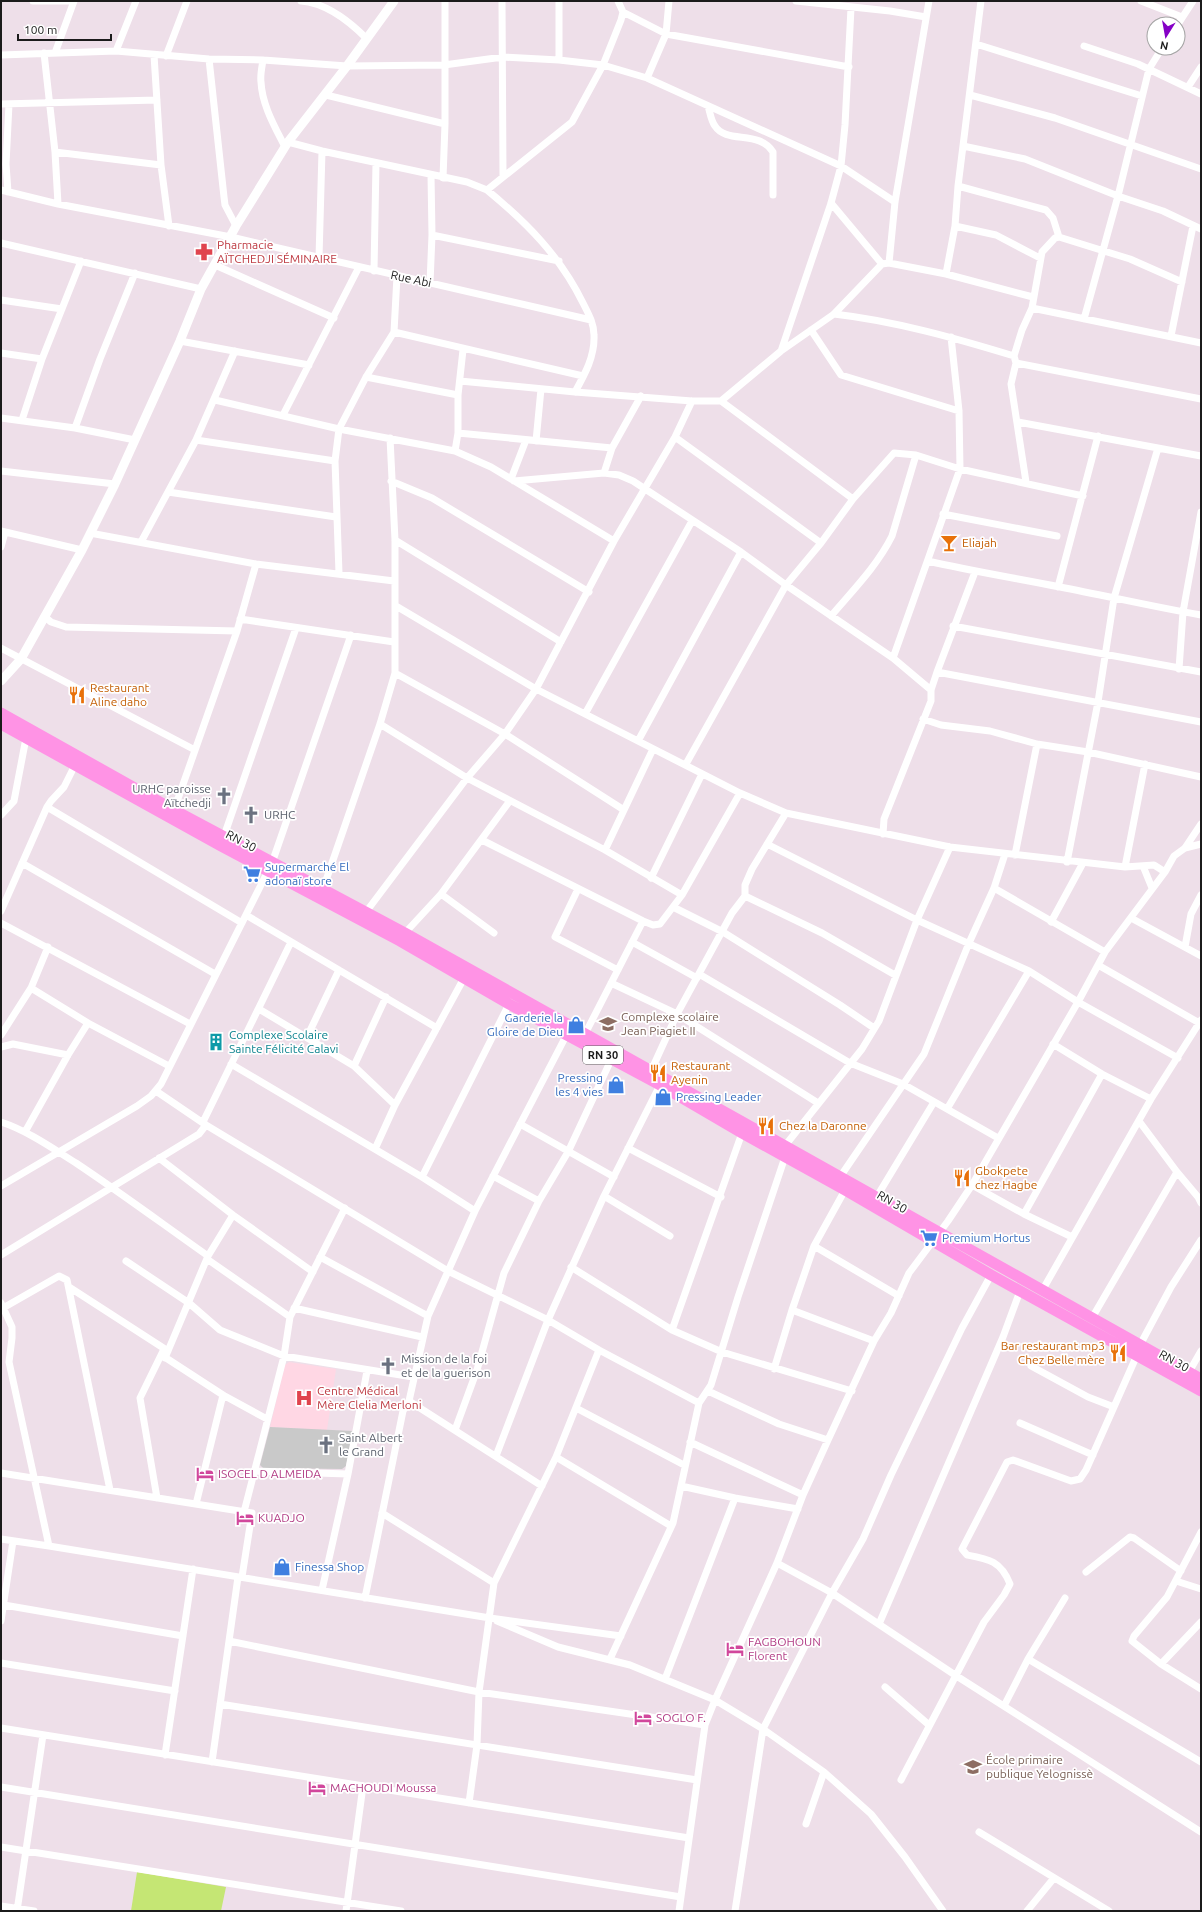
<svg xmlns="http://www.w3.org/2000/svg" width="1202" height="1912" font-family="Ubuntu,sans-serif">
<rect width="100%" height="100%" fill="#eedfe9"/>
<!-- education -->
<path fill="#ffd7e4" d="M 289,1362 L 336,1369 L 327,1430 L 270,1427 L 285,1365 Z"/>
<!-- religious -->
<path fill="#c9c9c9" d="M 270,1427 L 353,1431 L 346,1466 L 342,1469 L 263,1468 L 260,1465 Z"/>
<!-- pitch -->
<path fill="#c5e674" d="M 137,1872 L 226,1887 L 221,1911 L 131,1911 Z"/>
<g fill="none" stroke-linecap="round" stroke-linejoin="round">
<!-- minor -->
<path stroke="#fff" stroke-width="7" d="M 33,1 L 74,1
M 301,1 C 327,3 349,21 366,38
M 502,1 L 503,176
M 796,1 L 890,11 L 926,17
M 1141,1 L 1182,17
M 623,12 L 666,34 L 849,67
M 1178,24 L 1193,1
M 976,44 L 1142,96
M 1084,46 L 1138,64 L 1201,94
M 116,51 L 136,1
M 44,53 L 55,152 L 58,204
M 55,53 L 74,1
M 1,55 L 116,51 L 209,59 L 263,60 L 347,66 L 444,65 L 503,57 L 559,60 L 603,65 L 647,78 L 841,166 L 895,202
M 154,55 L 161,165 L 169,226
M 166,56 L 187,1
M 209,59 L 224,197 L 225,205 L 236,226
M 263,60 C 262,67 260,75 261,82 C 262,105 275,127 285,147
M 559,60 L 559,1
M 647,78 L 666,34 L 669,1
M 1188,87 L 1201,67
M 326,95 L 445,124
M 970,95 L 1055,118 L 1201,169
M 1,104 L 157,100
M 708,106 C 710,112 711,121 715,126 C 726,144 760,130 773,152 L 773,195
M 288,142 L 322,151 L 467,182 L 487,190 L 572,122 L 603,65 L 621,20 L 623,12 L 618,1
M 963,146 L 1025,159 L 1118,196 L 1163,211 L 1201,229
M 55,152 L 161,165
M 443,178 L 445,124 L 445,1
M 958,186 L 1046,210 L 1053,218 L 1059,237
M 1,190 L 58,204 L 231,237 L 591,320
M 487,190 C 527,223 560,256 583,303 C 588,313 594,323 594,335 C 595,356 585,374 575,392
M 8,192 L 6,164 L 9,104
M 831,203 L 882,264
M 955,226 L 996,235 L 1040,258
M 432,235 L 559,261
M 1,243 L 201,289
M 319,258 L 322,151
M 889,263 L 895,202 L 929,1
M 215,265 L 334,318
M 374,271 L 376,163
M 946,274 L 955,226 L 958,186 L 981,1
M 430,283 L 432,235 L 431,175
M 1,300 L 62,309
M 1032,308 L 1201,343
M 834,314 C 895,321 955,338 1014,356
M 1084,319 L 1118,196 L 1149,69 L 1162,48
M 811,330 L 841,375 L 959,411
M 394,332 L 583,376
M 1171,336 L 1193,226
M 180,341 L 309,365
M 781,351 L 831,203 L 841,166 L 845,125 L 851,8
M 1,353 L 42,359
M 1016,363 L 1201,399
M 366,377 L 458,395
M 460,381 L 575,392 L 692,401 L 721,401 L 853,499
M 215,400 L 339,429 L 455,451 L 491,467 L 614,541
M 721,401 L 781,351 L 834,314 L 882,264 L 889,263 L 946,274 L 1033,297
M 283,415 L 359,267
M 1,418 L 75,428 L 135,440
M 22,420 L 42,359 L 81,261
M 1018,422 L 1201,456
M 75,428 L 100,359 L 135,273
M 458,433 L 612,448
M 675,437 L 821,543
M 196,440 L 335,461
M 536,441 L 541,389
M 455,451 L 458,433 L 458,395 L 463,350
M 1,471 L 115,484
M 604,473 L 612,448 L 641,396
M 511,479 L 526,440
M 391,481 L 432,498 L 589,592
M 514,481 L 604,473 L 619,475 L 633,481 L 741,552 L 786,585 L 893,658 L 931,690
M 1026,482 L 1011,384 L 1016,363 L 1014,356 L 1022,330 L 1032,308 L 1042,252 L 1055,238 L 1059,237 L 1130,259 L 1182,282
M 168,492 L 336,517
M 943,514 L 1057,536
M 1,531 L 82,550
M 90,533 L 256,564 L 394,581
M 395,540 L 561,642
M 141,542 L 196,440 L 235,351
M 1,547 L 5,532
M 928,561 C 971,571 1015,578 1060,587 C 1107,596 1154,607 1201,615
M 339,573 L 335,461 L 339,429 L 366,377 L 394,332 L 397,276
M 1058,587 L 1098,436
M 396,606 L 536,689 L 740,793 L 786,813 L 950,847 L 1125,867 L 1154,865 L 1165,872
M 831,616 C 853,590 877,566 892,536 L 916,455
M 45,617 L 51,622 L 66,627 L 237,631
M 240,619 L 394,642
M 953,626 L 1201,672
M 1,648 L 195,750
M 893,658 L 960,469 L 959,411 L 951,337
M 1179,669 L 1183,612 L 1201,512
M 937,672 L 1201,722
M 395,673 L 505,734 L 624,810
M 585,714 L 692,521
M 923,719 L 941,725 L 990,731 L 1037,744 L 1088,752 L 1201,777
M 380,724 L 467,778 L 605,850 L 682,895
M 638,741 L 741,552
M 686,764 L 786,585 L 821,543 L 853,499 L 894,453 L 916,455 L 960,469 L 1083,496
M 47,807 L 242,923
M 174,810 L 237,631 L 256,564
M 1,815 L 14,801 L 26,738
M 883,834 L 884,819 L 931,701 L 931,690 L 937,672 L 975,572
M 224,836 L 296,628
M 482,840 L 643,921 L 653,925 L 660,924 L 682,895 L 740,793
M 767,844 L 917,920 L 1029,971 L 1078,1002 L 1178,1058
M 1185,848 L 1201,844
M 605,850 L 653,749
M 1015,855 L 1037,744
M 1067,862 L 1098,702 L 1114,598 L 1158,448
M 22,863 L 215,974
M 1143,866 L 1152,888
M 1125,867 L 1145,764
M 651,878 L 702,774
M 994,888 L 1105,952
M 323,889 L 380,724 L 395,673 L 395,540 L 390,438
M 578,889 L 555,937 L 618,970
M 441,894 L 494,933
M 745,896 L 822,933 L 895,975
M 673,907 L 723,932 L 840,1005 L 874,1028
M 1,911 L 47,807 L 51,801 L 64,787 L 75,765
M 366,912 L 467,778 L 505,734 L 536,689 L 614,541 L 675,437 L 692,401
M 246,915 L 437,1028
M 1131,918 L 1201,956
M 1051,922 L 1083,863
M 1,923 L 190,1024
M 405,933 L 441,894 L 509,802
M 632,942 L 697,978
M 1185,947 L 1191,914 L 1201,895
M 1098,965 L 1201,1024
M 699,974 L 850,1063 L 903,1084 L 998,1138
M 611,983 L 677,1014 L 818,1103
M 31,988 L 88,1023 L 169,1066
M 259,1009 L 354,1066 L 395,1105
M 585,1034 L 643,921
M 1,1035 L 31,988 L 48,947
M 307,1037 L 339,970
M 1053,1044 L 1102,1074 L 1151,1099
M 1,1047 L 13,1044 L 68,1055
M 231,1064 L 422,1177 L 475,1211
M 354,1066 L 386,997
M 651,1071 L 677,1014 L 732,913 L 745,896 L 745,885 L 752,869 L 786,813
M 156,1091 L 206,1125 L 448,1271 L 548,1320 L 599,1350 L 699,1403
M 947,1109 L 1029,971
M 1139,1121 L 1177,1172 L 1198,1197 L 1201,1203
M 1,1122 C 28,1131 52,1148 76,1163 C 121,1193 164,1225 208,1256
M 203,1122 L 291,942
M 520,1124 L 614,1177
M 25,1132 L 68,1055 L 88,1023
M 784,1147 L 862,1049 L 879,1021 L 917,920 L 950,847
M 628,1148 L 721,1197
M 375,1149 L 395,1105 L 464,978
M 159,1158 L 233,1215 L 313,1272
M 493,1176 L 539,1201
M 422,1177 L 509,1004
M 840,1177 L 924,1054 L 969,943 L 994,888 L 1005,854
M 972,1185 L 1024,1214 L 1072,1237
M 1,1186 L 137,1106 L 151,1096 L 161,1084 L 272,863 L 351,635
M 604,1196 L 670,1236
M 876,1198 L 934,1102
M 1024,1214 L 1102,1074
M 814,1246 L 899,1296
M 1,1255 L 199,1134 L 206,1125
M 320,1257 L 428,1316
M 207,1259 L 290,1317
M 126,1261 L 189,1303 L 220,1330 L 284,1356 L 413,1377
M 571,1267 L 672,1330 L 722,1352 L 852,1391
M 69,1287 L 168,1351
M 1042,1291 L 1151,1099 L 1201,1020
M 1,1303 L 12,1327 L 12,1338 L 9,1362 L 49,1546
M 3,1308 L 59,1276 L 67,1280 L 110,1490
M 294,1308 L 422,1337
M 792,1310 L 874,1341
M 1092,1318 L 1177,1172
M 672,1330 L 742,1133
M 1140,1345 L 1171,1287 L 1201,1240
M 163,1356 L 223,1395 L 267,1419
M 165,1358 L 208,1256 L 233,1215
M 1031,1366 L 1088,1397 L 1114,1407
M 774,1369 L 792,1310 L 814,1246 L 845,1190
M 1189,1372 L 1201,1351
M 708,1391 L 779,1424 L 828,1440
M 409,1401 L 542,1486
M 576,1408 L 684,1465
M 1020,1423 L 1093,1455
M 455,1430 L 477,1370 L 504,1273 L 539,1201 L 568,1152 L 611,1060
M 690,1442 L 803,1495
M 496,1456 L 548,1320 L 604,1196 L 660,1085
M 556,1457 L 671,1526
M 254,1471 L 348,1474
M 1,1473 L 252,1513 L 242,1577
M 681,1486 L 735,1498 L 798,1509
M 157,1498 L 140,1398 L 164,1349
M 196,1504 L 223,1395
M 244,1512 L 284,1356 L 290,1317 L 345,1208
M 382,1513 L 494,1583
M 1201,1532 L 1167,1597 L 1134,1636 L 1132,1641 L 1161,1664 L 1201,1689
M 1,1539 L 49,1546 L 490,1618 L 621,1636
M 777,1563 L 832,1593 L 955,1675 L 1201,1832
M 1086,1572 L 1130,1537 L 1134,1538 L 1181,1571
M 1176,1581 L 1201,1589
M 322,1590 L 348,1474 L 367,1371
M 365,1598 L 403,1411 L 409,1401 L 428,1316 L 475,1211 L 567,1034
M 4,1605 L 183,1636
M 1,1621 L 13,1541
M 497,1621 L 558,1647 L 630,1665 L 715,1700 L 763,1729 L 824,1772 L 871,1814 L 905,1857 L 943,1911
M 879,1624 L 1003,1337 L 1020,1291
M 229,1641 L 479,1692 L 705,1725
M 610,1659 L 673,1523 L 699,1403 L 711,1385 L 738,1297 L 785,1157
M 1028,1659 L 1201,1762
M 1,1663 L 175,1691
M 1161,1664 L 1201,1622
M 665,1679 L 735,1498
M 885,1687 L 929,1725
M 220,1704 L 697,1780
M 1004,1706 L 1028,1659 L 1065,1598
M 1,1728 L 689,1838
M 165,1755 L 193,1569
M 212,1762 L 238,1577
M 901,1780 L 984,1622 L 1004,1595 L 1010,1584 C 1001,1561 989,1559 967,1555 L 962,1549 L 1007,1462 L 1013,1460 L 1071,1481 L 1080,1479 L 1086,1470 L 1137,1355
M 1,1787 L 681,1897
M 469,1803 L 477,1745 L 479,1692 L 494,1583 L 556,1457 L 599,1350
M 806,1824 L 824,1772
M 979,1832 L 1109,1911
M 1,1847 L 401,1911
M 1,1906 L 34,1911
M 17,1911 L 43,1735
M 346,1911 L 363,1786
M 679,1911 L 705,1725 L 715,1700 L 777,1563 L 803,1495 L 828,1440 L 874,1341 L 891,1313 L 909,1273 L 948,1221 L 972,1185 L 1078,1002 L 1105,952 L 1165,872 L 1174,856 L 1185,848 L 1201,824
M 735,1911 L 763,1729 L 832,1593 L 863,1539 L 891,1475 L 962,1328 L 991,1275
M 1027,1911 L 1054,1878"/>
<!-- tertiary -->
<path stroke="#fff" stroke-width="9" d="M 1,681 L 21,659 L 82,550 L 115,484 L 180,341 L 201,289 L 236,226 L 288,142 L 347,66 L 394,1"/>
<!-- primary -->
<path stroke="#ff93e5" stroke-width="11" d="M 1,713 L 174,810 L 405,933 L 1201,1379
M 1,724 L 221,846 L 400,941 L 509,1004 L 660,1085 L 742,1133 L 845,1190 L 991,1275 L 1201,1391"/>
</g>
<!-- icons -->
<defs>
<g id="pharmacy-bare" transform="scale(1.38)"><path d="M-2-6h4v4h4v4h-4v4h-4v-4h-4v-4h4Z" fill="#e0444e" stroke="#fff" stroke-width="2.5" paint-order="stroke"/></g>
<g id="bar-bare" transform="scale(1.38)"><path d="M-6-5H6L.8 .8V4.5H3.5V6h-7V4.5H-.8V.8Z" fill="#e8710a" stroke="#fff" stroke-width="2.5" paint-order="stroke"/></g>
<g id="restaurant-bare" transform="scale(1.38)"><path d="M-5-6h1v4h1v-4h1v4h1v-4h1v5L-1.5 .5V6h-2V.5L-5-1ZM5-6V6H3V1.5H1.5Q1.5-4 5-6Z" fill="#e8710a" stroke="#fff" stroke-width="2.5" paint-order="stroke"/></g>
<g id="church-bare" transform="scale(1.38)"><path d="M-1.2-6h2.4v3.5h3.3v2.4h-3.3V6h-2.4V-.1h-3.3v-2.4h3.3Z" fill="#6b7280" stroke="#fff" stroke-width="2.5" paint-order="stroke"/></g>
<g id="supermarket-bare" transform="scale(1.38)"><path d="M-6-5.5h2.5l.6 2H6L4.5 2H-2.5L-4.4-4H-6ZM-1.5 3.2a1.3 1.3 0 1 0 .1 0ZM3 3.2a1.3 1.3 0 1 0 .1 0Z" fill="#3f7fe0" stroke="#fff" stroke-width="2.5" paint-order="stroke"/></g>
<g id="school-bare" transform="scale(1.38)"><path d="M0-5L7-2L0 1L-7-2ZM-4 1L0 2.5L4 1V4Q0 6-4 4Z" fill="#8d6e63" stroke="#fff" stroke-width="2.5" paint-order="stroke"/></g>
<g id="shop-bare" transform="scale(1.38)"><path d="M-5-2.5h2.3a2.7 3.5 0 0 1 5.4 0H5L5.5 6h-11ZM-1.5-2.5h3a1.5 2.3 0 0 0-3 0Z" fill="#3f7fe0" stroke="#fff" stroke-width="2.5" paint-order="stroke"/></g>
<g id="building-bare" transform="scale(1.38)"><path d="M-4-6H4V6H1V3H-1V6H-4ZM-2.5-4.3h1.7v1.8h-1.7ZM.8-4.3h1.7v1.8H.8ZM-2.5-1h1.7V.8h-1.7ZM.8-1h1.7V.8H.8Z" fill="#0f9aa8" stroke="#fff" stroke-width="2.5" paint-order="stroke"/></g>
<g id="hospital-bare" transform="scale(1.38)"><path d="M-5-5h3v3.5h4V-5h3V5h-3V1.5h-4V5h-3Z" fill="#e0444e" stroke="#fff" stroke-width="2.5" paint-order="stroke"/></g>
<g id="hotel-bare" transform="scale(1.38)"><path d="M-6-4.5h1.5V1H6V5H4.5V3h-9V5H-6ZM-4 0a1.8 1.8 0 1 1 3.6 0ZM.5 0V-2.5h3Q6-2.5 6 0Z" fill="#d1479c" stroke="#fff" stroke-width="2.5" paint-order="stroke"/></g>
</defs>
<g fill-rule="evenodd">
<use href="#pharmacy-bare" x="204" y="252"/>
<use href="#bar-bare" x="949" y="543"/>
<use href="#restaurant-bare" x="77" y="695"/>
<use href="#church-bare" x="224" y="796"/>
<use href="#church-bare" x="251" y="815"/>
<use href="#supermarket-bare" x="252" y="874"/>
<use href="#school-bare" x="608" y="1024"/>
<use href="#shop-bare" x="576" y="1025"/>
<use href="#building-bare" x="216" y="1042"/>
<use href="#restaurant-bare" x="658" y="1073"/>
<use href="#shop-bare" x="616" y="1085"/>
<use href="#shop-bare" x="663" y="1097"/>
<use href="#restaurant-bare" x="766" y="1126"/>
<use href="#restaurant-bare" x="962" y="1178"/>
<use href="#supermarket-bare" x="929" y="1238"/>
<use href="#restaurant-bare" x="1118" y="1353"/>
<use href="#church-bare" x="388" y="1366"/>
<use href="#hospital-bare" x="304" y="1398"/>
<use href="#church-bare" x="326" y="1445"/>
<use href="#hotel-bare" x="205" y="1474"/>
<use href="#hotel-bare" x="245" y="1518"/>
<use href="#shop-bare" x="282" y="1567"/>
<use href="#hotel-bare" x="735" y="1649"/>
<use href="#hotel-bare" x="643" y="1718"/>
<use href="#school-bare" x="973" y="1767"/>
<use href="#hotel-bare" x="317" y="1788"/>
</g>
<g text-anchor="middle" stroke-width="3.5" stroke-linejoin="round" paint-order="stroke">
<!-- shield labels -->
<rect fill="#fff" stroke="#5f5f5f" stroke-width="1" x="583" y="1046" width="40" height="18" rx="3"/>
<g font-size="11" font-weight="bold" fill="#1b1b1b">
<text x="603" y="1059">RN 30</text>
</g>
<!-- health labels -->
<g font-size="12" fill="#be3a42" stroke="#fff" text-anchor="start">
<text x="217" y="249">Pharmacie<tspan x="217" dy="14">AÏTCHEDJI SÉMINAIRE</tspan></text>
<text x="317" y="1395">Centre Médical<tspan x="317" dy="14">Mère Clelia Merloni</tspan></text>
</g>
<!-- street labels -->
<g font-size="12" fill="#1b1b1b" stroke="#fff">
<text transform="translate(411 279) rotate(12)" y="4">Rue Abi</text>
<text transform="translate(241 841) rotate(28)" y="4">RN 30</text>
<text transform="translate(892 1202) rotate(30)" y="4">RN 30</text>
<text transform="translate(1174 1361) rotate(29)" y="4">RN 30</text>
</g>
<!-- food labels -->
<g font-size="12" fill="#c56008" stroke="#fff" text-anchor="start">
<text x="962" y="547">Eliajah</text>
<text x="90" y="692">Restaurant<tspan x="90" dy="14">Aline daho</tspan></text>
<text x="671" y="1070">Restaurant<tspan x="671" dy="14">Ayenin</tspan></text>
<text x="779" y="1130">Chez la Daronne</text>
<text x="975" y="1175">Gbokpete<tspan x="975" dy="14">chez Hagbe</tspan></text>
<text x="1105" y="1350" text-anchor="end">Bar restaurant mp3<tspan x="1105" dy="14">Chez Belle mère</tspan></text>
</g>
<!-- worship labels -->
<g font-size="12" fill="#5b616d" stroke="#fff" text-anchor="start">
<text x="211" y="793" text-anchor="end">URHC paroisse<tspan x="211" dy="14">Aïtchedji</tspan></text>
<text x="264" y="819">URHC</text>
<text x="401" y="1363">Mission de la foi<tspan x="401" dy="14">et de la guerison</tspan></text>
<text x="339" y="1442">Saint Albert<tspan x="339" dy="14">le Grand</tspan></text>
</g>
<!-- shop labels -->
<g font-size="12" fill="#366cbe" stroke="#fff" text-anchor="start">
<text x="265" y="871">Supermarché El<tspan x="265" dy="14">adonaï store</tspan></text>
<text x="563" y="1022" text-anchor="end">Garderie la<tspan x="563" dy="14">Gloire de Dieu</tspan></text>
<text x="603" y="1082" text-anchor="end">Pressing<tspan x="603" dy="14">les 4 vies</tspan></text>
<text x="676" y="1101">Pressing Leader</text>
<text x="942" y="1242">Premium Hortus</text>
<text x="295" y="1571">Finessa Shop</text>
</g>
<!-- education labels -->
<g font-size="12" fill="#785e54" stroke="#fff" text-anchor="start">
<text x="621" y="1021">Complexe scolaire<tspan x="621" dy="14">Jean Piagiet II</tspan></text>
<text x="986" y="1764">École primaire<tspan x="986" dy="14">publique Yelognissè</tspan></text>
</g>
<!-- culture labels -->
<g font-size="12" fill="#0d838f" stroke="#fff" text-anchor="start">
<text x="229" y="1039">Complexe Scolaire<tspan x="229" dy="14">Sainte Félicité Calavi</tspan></text>
</g>
<!-- hotel labels -->
<g font-size="12" fill="#b23c85" stroke="#fff" text-anchor="start">
<text x="218" y="1478">ISOCEL D ALMEIDA</text>
<text x="258" y="1522">KUADJO</text>
<text x="748" y="1646">FAGBOHOUN<tspan x="748" dy="14">Florent</tspan></text>
<text x="656" y="1722">SOGLO F.</text>
<text x="330" y="1792">MACHOUDI Moussa</text>
</g>
</g>
<!-- border -->
<rect width="1202" height="1912" fill="none" stroke="#1b1b1b" stroke-width="4"/>
<!-- north arrow -->
<g transform="translate(1166 36) rotate(191)"><circle r="19" fill="#ffffff" stroke="#a4a4a4"/>
<path d="M0-3L7 15L0 10L-7 15Z" fill="#8500c6"/>
<text y="-6" font-size="11" font-weight="bold" text-anchor="middle" fill="#1b1b1b">N</text>
</g>
<!-- scale -->
<path d="M18 34v6h93v-6" fill="none" stroke="#1b1b1b" stroke-width="2"/>
<text x="24" y="34" font-size="12" fill="#1b1b1b" stroke="#ffffff" stroke-width="3" paint-order="stroke">100 m</text>
</svg>
